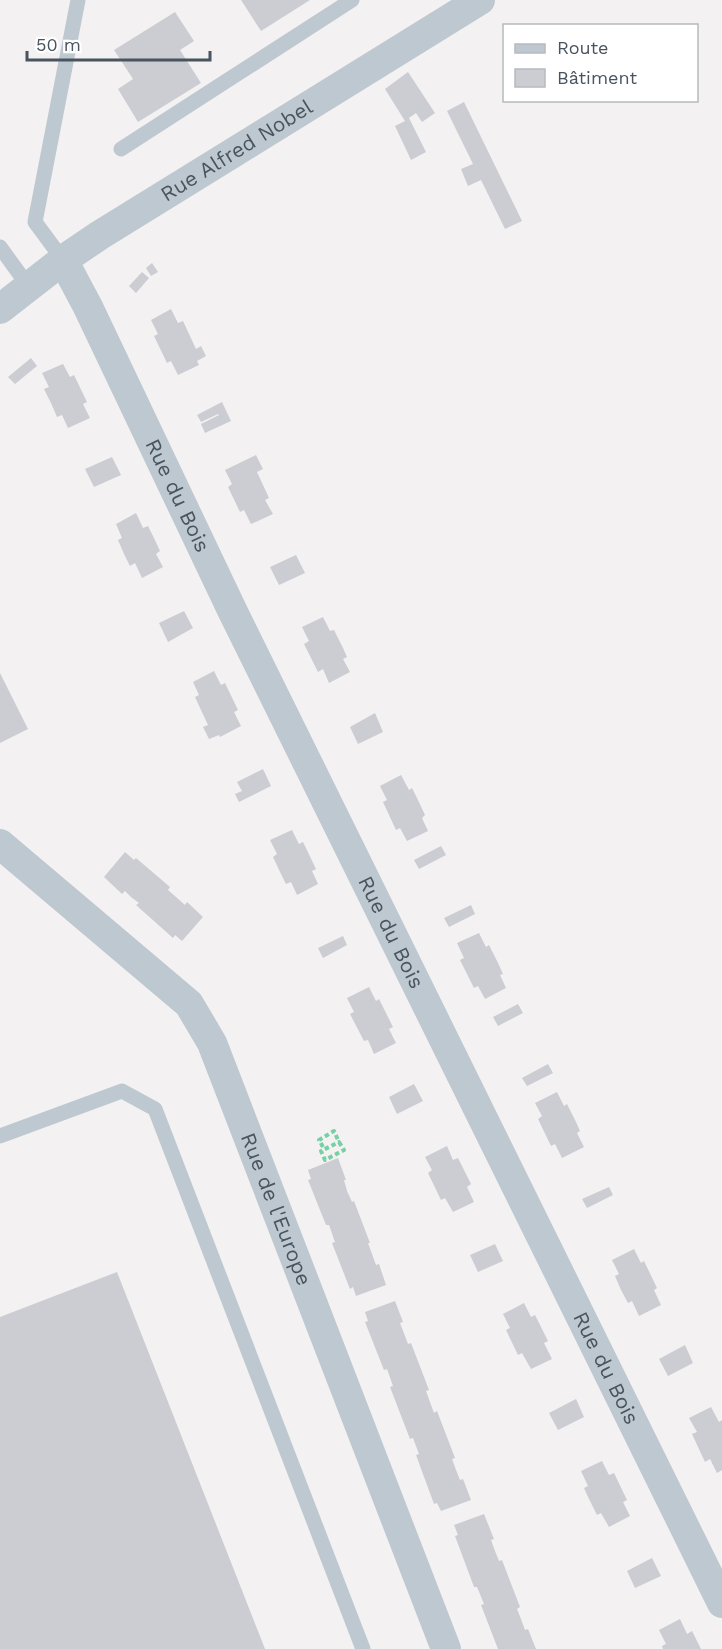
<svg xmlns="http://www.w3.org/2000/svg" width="722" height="1649" font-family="'Work Sans',sans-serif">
<rect width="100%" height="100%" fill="#f3f1f1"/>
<!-- building -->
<path fill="#cbcdd3" d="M 241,0 L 310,0 L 261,31 Z
M 175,12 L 194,41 L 180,50 L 201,83 L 138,122 L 118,89 L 133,79 L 114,50 Z
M 408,72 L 435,113 L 422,122 L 416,113 L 409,118 L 426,152 L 411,160 L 395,126 L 405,121 L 385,89 Z
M 464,102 L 522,221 L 505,229 L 481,180 L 468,186 L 461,169 L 473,164 L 447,111 Z
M 152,263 L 158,272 L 151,276 L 146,268 Z
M 142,272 L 149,278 L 136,293 L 129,286 Z
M 171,309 L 178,323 L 183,321 L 196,349 L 201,346 L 206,356 L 197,361 L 199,365 L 178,375 L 171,361 L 167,363 L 154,336 L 158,334 L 151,320 Z
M 31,358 L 37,366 L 15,384 L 8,377 Z
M 63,364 L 70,377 L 74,375 L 87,402 L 83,404 L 90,418 L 68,428 L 62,415 L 57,417 L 51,403 L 44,389 L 49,387 L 42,373 Z
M 222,402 L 231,421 L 205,433 L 201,424 L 219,415 L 218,414 L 201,422 L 197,415 Z
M 256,455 L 263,469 L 257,472 L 269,498 L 265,500 L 273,514 L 251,524 L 244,510 L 240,512 L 228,487 L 232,484 L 225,470 Z
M 112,457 L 121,475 L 94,487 L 85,469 Z
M 136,513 L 143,528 L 148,526 L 154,538 L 160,551 L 156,554 L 163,567 L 142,578 L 135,563 L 130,566 L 124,554 L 118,540 L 122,538 L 116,524 Z
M 296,555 L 305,573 L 279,585 L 270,567 Z
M 184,611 L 193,628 L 168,642 L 159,623 Z
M 323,617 L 330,631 L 334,630 L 343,648 L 347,657 L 343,659 L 350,672 L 329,683 L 323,669 L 318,672 L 304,644 L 309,641 L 302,627 Z
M 214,671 L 221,685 L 225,683 L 238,710 L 234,712 L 241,726 L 220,737 L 219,735 L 209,739 L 203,727 L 208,725 L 195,697 L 199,695 L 193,682 Z
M 0,673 L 28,729 L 0,743 Z
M 375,713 L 383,732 L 358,744 L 350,727 Z
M 263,769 L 271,786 L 239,802 L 235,794 L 242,791 L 237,782 Z
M 401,775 L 409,790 L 412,788 L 416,796 L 425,815 L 422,818 L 428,831 L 407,841 L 400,828 L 396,830 L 383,802 L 387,800 L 380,786 Z
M 292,830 L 299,844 L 303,842 L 316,869 L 312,871 L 318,884 L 297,895 L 291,882 L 286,884 L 281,874 L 273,857 L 277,854 L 270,840 Z
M 441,846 L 446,855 L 419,869 L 414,860 Z
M 125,852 L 134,860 L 136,858 L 170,887 L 168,890 L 176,897 L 185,905 L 187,902 L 203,917 L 182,941 L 175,935 L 173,938 L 136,905 L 139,903 L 131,897 L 125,891 L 122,894 L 104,877 Z
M 471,905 L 475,914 L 449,927 L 444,918 Z
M 479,933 L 486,947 L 489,945 L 498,963 L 503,974 L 500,975 L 506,988 L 485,999 L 478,986 L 474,988 L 460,960 L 464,958 L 457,943 Z
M 343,936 L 347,945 L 323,958 L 318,948 Z
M 369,987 L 376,1001 L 379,999 L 393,1027 L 389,1029 L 396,1043 L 374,1054 L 368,1040 L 364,1041 L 350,1014 L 354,1012 L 347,998 Z
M 518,1004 L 523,1013 L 498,1026 L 493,1017 Z
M 548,1064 L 553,1073 L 527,1086 L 522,1078 Z
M 414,1084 L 423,1101 L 397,1114 L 389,1097 Z
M 557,1092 L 564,1106 L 567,1104 L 576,1122 L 580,1131 L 577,1133 L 584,1147 L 562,1158 L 555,1144 L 551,1146 L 538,1119 L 542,1116 L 535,1103 Z
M 447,1146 L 453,1160 L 458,1158 L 471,1184 L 467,1187 L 474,1202 L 453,1212 L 445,1198 L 441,1200 L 428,1173 L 432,1170 L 425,1157 Z
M 338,1158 L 346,1180 L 344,1180 L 347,1191 L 352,1202 L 354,1201 L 370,1243 L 368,1243 L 376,1265 L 379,1264 L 386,1285 L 356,1296 L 353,1287 L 350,1289 L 332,1243 L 335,1242 L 329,1225 L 326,1225 L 308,1180 L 311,1179 L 308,1170 Z
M 609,1187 L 613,1195 L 587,1208 L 582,1199 Z
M 495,1244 L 503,1261 L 478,1272 L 470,1255 Z
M 634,1249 L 641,1263 L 644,1261 L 657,1288 L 654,1290 L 661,1305 L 639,1316 L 632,1301 L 628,1303 L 621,1290 L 615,1276 L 619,1274 L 612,1260 Z
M 117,1272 L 265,1649 L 0,1649 L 0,1317 Z
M 395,1301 L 403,1322 L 400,1323 L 408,1344 L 411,1343 L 429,1390 L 426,1391 L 434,1413 L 437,1411 L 455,1458 L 452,1459 L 456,1470 L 460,1480 L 463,1479 L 471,1500 L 441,1511 L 437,1503 L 434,1504 L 416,1455 L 419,1454 L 413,1438 L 410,1439 L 390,1387 L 393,1386 L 387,1369 L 384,1370 L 365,1322 L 368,1321 L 365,1312 Z
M 524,1303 L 531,1317 L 535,1315 L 548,1341 L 544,1343 L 552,1359 L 531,1369 L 522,1353 L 518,1355 L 506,1330 L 510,1328 L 503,1314 Z
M 685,1345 L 693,1363 L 668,1376 L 659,1359 Z
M 576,1399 L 584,1417 L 558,1430 L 549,1413 Z
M 711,1407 L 719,1422 L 722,1420 L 722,1470 L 717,1473 L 710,1459 L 705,1462 L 692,1434 L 697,1432 L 689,1418 Z
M 602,1461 L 609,1475 L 614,1473 L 627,1500 L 623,1502 L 630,1516 L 609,1527 L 601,1513 L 597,1515 L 588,1497 L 584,1488 L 588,1486 L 581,1471 Z
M 484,1514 L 494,1539 L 491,1540 L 495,1551 L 499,1561 L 502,1560 L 520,1607 L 517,1609 L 521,1619 L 525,1630 L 528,1629 L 536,1649 L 498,1649 L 481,1605 L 484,1604 L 477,1587 L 474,1587 L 455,1536 L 458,1535 L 454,1525 Z
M 652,1558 L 661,1576 L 635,1588 L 627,1571 Z
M 680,1619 L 687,1634 L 692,1631 L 701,1649 L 663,1649 L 662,1646 L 666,1644 L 659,1630 Z"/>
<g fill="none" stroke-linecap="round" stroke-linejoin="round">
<!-- path -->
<path stroke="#75d1a4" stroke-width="4" stroke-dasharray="4.5 3" stroke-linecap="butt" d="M 339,1142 L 344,1150 L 325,1160 L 321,1151 Z
M 323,1147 L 319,1140 L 334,1131 L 338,1140"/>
<!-- lane -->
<path stroke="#bec8d0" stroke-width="15" d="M 121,149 L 352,0
M 0,247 L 29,287
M 63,260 L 35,222 L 78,0
M 0,1136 L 122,1091 L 155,1109 L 363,1649"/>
<!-- street -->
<g stroke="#bec8d0" stroke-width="30">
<path id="s1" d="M 63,260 L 88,307 L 232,610 L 722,1603"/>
<path id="s2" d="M 0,309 L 63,260 L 100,235 L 480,0"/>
<path id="s3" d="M 0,844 L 189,1004 L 212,1043 L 446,1649"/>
</g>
</g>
<g text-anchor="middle" stroke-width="4.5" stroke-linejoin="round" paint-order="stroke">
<!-- street labels -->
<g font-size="21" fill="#48545f" stroke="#fff">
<text dy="7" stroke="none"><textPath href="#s2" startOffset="285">Rue Alfred Nobel</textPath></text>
<text dy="7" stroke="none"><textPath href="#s1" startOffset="262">Rue du Bois</textPath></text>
<text dy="7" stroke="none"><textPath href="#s1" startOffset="748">Rue du Bois</textPath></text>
<text dy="7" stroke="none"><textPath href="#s3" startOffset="471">Rue de l'Europe</textPath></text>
<text dy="7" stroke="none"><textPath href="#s1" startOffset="1234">Rue du Bois</textPath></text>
</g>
</g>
<!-- legend -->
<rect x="503" y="24" width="195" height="78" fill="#ffffff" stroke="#b6bbbf" stroke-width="1.5"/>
<rect x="515" y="44" width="30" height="9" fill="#bec8d0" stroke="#b6bbbf" stroke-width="1.5"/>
<text x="557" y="54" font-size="18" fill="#48545f">Route</text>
<rect x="515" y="69" width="30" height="18" fill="#cbcdd3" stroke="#b6bbbf" stroke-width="1.5"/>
<text x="557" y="84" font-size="18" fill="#48545f">Bâtiment</text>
<!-- scale -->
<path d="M27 51v9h183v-9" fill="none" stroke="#48545f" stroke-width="3"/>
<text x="36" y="51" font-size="18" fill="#48545f" stroke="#ffffff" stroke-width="4.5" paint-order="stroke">50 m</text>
</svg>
